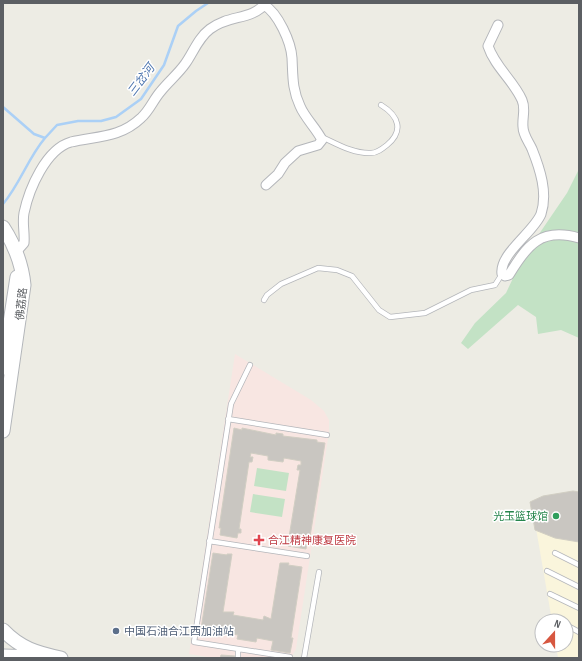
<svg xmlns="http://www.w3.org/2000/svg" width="582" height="661" font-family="'Sofia Sans Condensed','Noto Sans SC',sans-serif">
<rect width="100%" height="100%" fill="#edece4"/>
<!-- commercial -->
<path fill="#faf5dc" d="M 533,511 L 579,512 L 579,658 L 558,658 L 556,645 L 566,645 L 566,621 L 552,621 Z"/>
<!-- medical -->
<path fill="#f8e6e2" d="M 235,354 L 311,400 L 324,411 L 329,420 L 329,432 L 296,649 L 291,658 L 214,658 L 189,654 Z"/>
<!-- green -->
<path fill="#c3e2c5" d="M 579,169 L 579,338 L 561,330 L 538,334 L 536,317 L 518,305 L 468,349 L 461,343 L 475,323 L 506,293 L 522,259 L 567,193 Z
M 257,468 L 289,473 L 286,491 L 254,486 Z
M 253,494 L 285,499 L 282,517 L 250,512 Z"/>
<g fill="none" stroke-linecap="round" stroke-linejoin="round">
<!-- stream -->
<path stroke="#abd0f6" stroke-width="2.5" d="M 3,107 L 34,134 L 45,138 L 57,125 L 78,121 L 101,121 L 116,117 L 141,99 L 164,65 L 178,26 L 196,11 L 208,3
M 3,204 C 20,184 28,158 45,138"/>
</g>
<!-- building -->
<path fill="#c9c6c1" stroke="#d1cec3" d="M 234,428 L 242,430 L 242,428 L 276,435 L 276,433 L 283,434 L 283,436 L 317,440 L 317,442 L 325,443 L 309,543 L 307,542 L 306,549 L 288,546 L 289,541 L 287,540 L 287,537 L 289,537 L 300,470 L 297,470 L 298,465 L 301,465 L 301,461 L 284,458 L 283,462 L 268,460 L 268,456 L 251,453 L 250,457 L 253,457 L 252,462 L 249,462 L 239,529 L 241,529 L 241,533 L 238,533 L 237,538 L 220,535 L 221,528 L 219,528 Z
M 573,491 L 579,492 L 579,542 L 555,538 L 535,530 L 530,502 L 543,496 Z
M 213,553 L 227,555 L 227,554 L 232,554 L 223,612 L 234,612 L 233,615 L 263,620 L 264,616 L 271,619 L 280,563 L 289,563 L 288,565 L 302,567 L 291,638 L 293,638 L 290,653 L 271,650 L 273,641 L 257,638 L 256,642 L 237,639 L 238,635 L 201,629 Z
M 221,655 L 235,656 L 235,658 L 220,658 Z"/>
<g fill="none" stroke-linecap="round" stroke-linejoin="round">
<!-- lane casing -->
<g stroke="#b4b6ba" stroke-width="6">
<path id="lane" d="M 322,137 C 337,144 354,154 371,153 C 377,153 382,149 387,145 C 404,131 399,116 381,105
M 264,300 L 267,295 L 281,284 L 318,268 L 337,270 L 352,276 L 379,310 L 390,317 L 425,313 L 471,290 L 495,285 L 502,274
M 250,365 L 231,404 L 194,642 L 290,657
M 228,419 L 327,435
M 209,541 L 307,556
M 555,553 L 579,565
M 547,571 L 579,587
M 550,594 L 579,608
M 555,620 L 557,621
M 566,625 L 579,632
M 238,658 L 238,649
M 304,658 L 319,572"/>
</g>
<!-- street casing -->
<g stroke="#b4b6ba" stroke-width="11">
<path id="street" d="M 264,5 C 278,13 291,42 292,58 C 293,76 292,89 300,106 C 305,118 316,128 322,140 L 318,145 L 298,151 L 285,163 L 278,174 L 266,185
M 498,25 L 488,46 C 495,67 513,80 522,100 C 526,109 522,117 523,127 C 523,135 529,142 532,149 C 540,169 548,193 541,214 C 534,232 499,254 502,274 L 505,276 L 509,275 C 527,245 541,227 579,238
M 16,252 L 24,243 C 25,233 22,223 24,213 C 29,189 46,149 71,142 C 97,136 120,138 141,118 C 150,110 153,100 161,91 C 168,82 178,74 185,64 C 193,53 198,38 210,29 C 230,14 251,21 266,3"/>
</g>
<!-- secondary casing -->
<g stroke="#b3b6ba" stroke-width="15">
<path id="secondary" d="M 3,227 C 14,244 22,264 24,285 L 3,431
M 3,368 L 17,277
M 3,630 C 20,648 37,653 61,658
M 3,656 L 38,657"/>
</g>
<!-- lane -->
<use href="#lane" stroke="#fff" stroke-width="4.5"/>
<!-- street -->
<use href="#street" stroke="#fff" stroke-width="9"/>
<!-- secondary -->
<use href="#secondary" stroke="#fff" stroke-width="13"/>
</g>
<!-- markers -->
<circle fill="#2e9e5b" stroke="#fff" stroke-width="1.5" cx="556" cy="516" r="4"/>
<path fill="#e0444e" stroke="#fff" stroke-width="1.5" d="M257 534h4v4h4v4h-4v4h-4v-4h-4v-4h4z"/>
<circle fill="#5c6f8a" stroke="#fff" stroke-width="1.5" cx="116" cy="631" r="4"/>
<g text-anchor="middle" stroke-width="3" stroke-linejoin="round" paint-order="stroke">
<!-- street labels -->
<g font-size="11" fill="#5c5f63" stroke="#fff">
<text transform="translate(21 304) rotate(-84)" y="4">佛荔路</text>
</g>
<!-- leisure labels -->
<g font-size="11" fill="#27864d" stroke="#fff" text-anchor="end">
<text x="548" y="520">光玉篮球馆</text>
</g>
<!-- health labels -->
<g font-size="11" fill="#be3a42" stroke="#fff" text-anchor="start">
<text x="268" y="544">合江精神康复医院</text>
</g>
<!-- service labels -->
<g font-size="11" fill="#4e5e75" stroke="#fff" text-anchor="start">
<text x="124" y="635">中国石油合江西加油站</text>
</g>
<!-- water labels -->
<g font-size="12" font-style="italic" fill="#4e76af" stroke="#fff">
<text transform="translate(141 80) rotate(-53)" y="4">三岔河</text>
</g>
</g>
<!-- border -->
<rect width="582" height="661" fill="none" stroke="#5c5f63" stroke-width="8"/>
<!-- north arrow -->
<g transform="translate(554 633) rotate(21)"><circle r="19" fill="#ffffff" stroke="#bebfc1"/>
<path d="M0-3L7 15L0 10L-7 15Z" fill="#d75740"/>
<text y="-6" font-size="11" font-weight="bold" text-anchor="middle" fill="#5c5f63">N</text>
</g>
</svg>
